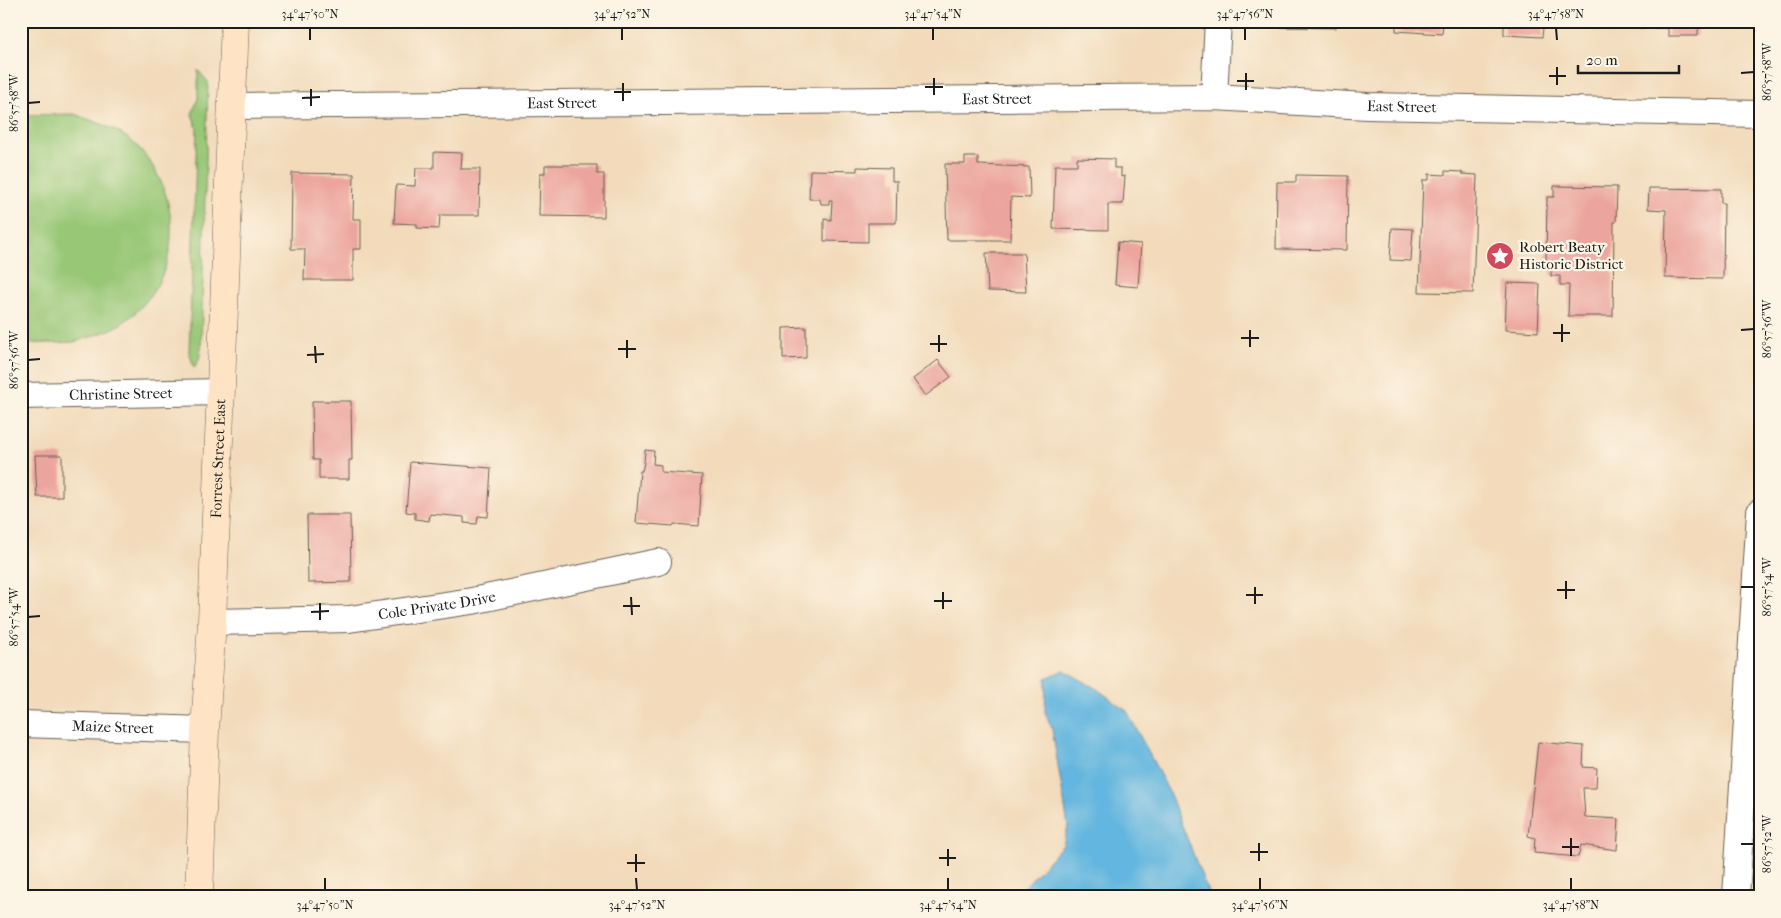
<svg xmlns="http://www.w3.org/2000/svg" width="1781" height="918" font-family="'IM FELL French Canon',serif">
<rect width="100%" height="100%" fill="#fcf5e5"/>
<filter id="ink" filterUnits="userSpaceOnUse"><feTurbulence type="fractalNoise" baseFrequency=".02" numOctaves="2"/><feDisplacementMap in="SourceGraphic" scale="10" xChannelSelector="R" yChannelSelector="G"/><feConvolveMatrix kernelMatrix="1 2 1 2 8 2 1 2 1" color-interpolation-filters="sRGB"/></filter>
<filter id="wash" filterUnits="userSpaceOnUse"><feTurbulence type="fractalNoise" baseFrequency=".0096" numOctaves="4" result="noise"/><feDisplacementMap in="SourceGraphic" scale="20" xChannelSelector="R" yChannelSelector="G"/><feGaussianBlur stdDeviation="1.12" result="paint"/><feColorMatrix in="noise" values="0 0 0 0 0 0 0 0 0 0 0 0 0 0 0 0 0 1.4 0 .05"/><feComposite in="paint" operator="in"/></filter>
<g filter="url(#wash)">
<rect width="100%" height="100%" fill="#f2daba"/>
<!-- green -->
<path fill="#98c776" stroke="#5a7249" d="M 198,70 L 208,82 L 201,348 L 199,360 L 194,367 L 189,352 L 197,128 L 192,114 L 198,99 Z
M 74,114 C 98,123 123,130 140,149 C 189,205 180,291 114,328 C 108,331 101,333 96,335 C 88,337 79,342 71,342 C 54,344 37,343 21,343 L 21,115 Z"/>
<!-- water -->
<path fill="#64b6df" stroke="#40697e" d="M 1064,670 L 1097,689 L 1127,711 L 1169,792 L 1210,897 L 1015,897 L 1063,845 L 1068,826 L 1052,729 L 1045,712 L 1046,678 Z"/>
<g id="blocks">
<!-- building -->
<path fill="#eca59e" d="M 1272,21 L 1336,21 L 1336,28 L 1272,27 Z
M 1396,21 L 1443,21 L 1442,34 L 1396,31 Z
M 1499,21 L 1547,21 L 1547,27 L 1543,28 L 1542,37 L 1504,35 L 1504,24 L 1499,23 Z
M 1638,21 L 1706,21 L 1698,30 L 1698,36 L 1668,36 L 1668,28 L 1638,28 Z
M 434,152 L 462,153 L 461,169 L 480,169 L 479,215 L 440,215 L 439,229 L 417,228 L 417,224 L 394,223 L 396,185 L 415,186 L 416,168 L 434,168 Z
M 965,157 L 978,157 L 978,165 L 1029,167 L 1030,198 L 1011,197 L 1010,240 L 947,240 L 945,164 L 965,164 Z
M 1077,158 L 1114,159 L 1114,168 L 1121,168 L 1121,177 L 1125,176 L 1123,204 L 1108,204 L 1108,230 L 1053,229 L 1055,165 L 1077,165 Z
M 545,165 L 597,165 L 597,174 L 604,174 L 604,217 L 539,216 L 540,173 L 545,173 Z
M 857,167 L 892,168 L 892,181 L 897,181 L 896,223 L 868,223 L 868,242 L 824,241 L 824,219 L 831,220 L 832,200 L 829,200 L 829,204 L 821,204 L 820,199 L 809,199 L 810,170 L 857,171 Z
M 1445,171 L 1462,172 L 1462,174 L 1477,175 L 1473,293 L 1419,292 L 1423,180 L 1429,180 L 1429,174 L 1445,175 Z
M 292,173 L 354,174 L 353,219 L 361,219 L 361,249 L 353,249 L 353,280 L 304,280 L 305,249 L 291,249 Z
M 1296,175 L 1348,176 L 1347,250 L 1276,249 L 1277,182 L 1296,182 Z
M 1554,186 L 1617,187 L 1616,222 L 1614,222 L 1613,316 L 1568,316 L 1569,285 L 1560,285 L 1560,276 L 1551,276 L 1551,264 L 1546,264 L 1547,197 L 1554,197 Z
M 1649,188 L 1721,189 L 1721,203 L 1724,203 L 1723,279 L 1665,278 L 1666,210 L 1648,209 Z
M 1392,228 L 1413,229 L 1411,261 L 1390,260 Z
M 1118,242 L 1141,244 L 1138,287 L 1115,285 Z
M 986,253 L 1024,253 L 1026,292 L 988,291 Z
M 1507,283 L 1540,284 L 1538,332 L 1505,330 Z
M 806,327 L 806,358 L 783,359 L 783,328 Z
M 938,360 L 951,377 L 925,396 L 913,379 Z
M 312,401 L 351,401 L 352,460 L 349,460 L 349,479 L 319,479 L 319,460 L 313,460 Z
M 645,450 L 654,451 L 653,464 L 661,465 L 661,472 L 702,475 L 699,526 L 674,524 L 673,526 L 636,523 L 640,471 L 642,471 L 644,463 Z
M 35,455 L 62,455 L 62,497 L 37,497 Z
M 410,462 L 491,468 L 488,517 L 478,516 L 477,524 L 464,523 L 464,517 L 430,514 L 429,521 L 415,519 L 415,513 L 406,512 Z
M 307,515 L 350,515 L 351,582 L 308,583 Z
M 1538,742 L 1584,746 L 1583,767 L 1597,768 L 1596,788 L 1583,788 L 1585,817 L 1619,819 L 1617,850 L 1581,845 L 1578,857 L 1534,853 L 1535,838 L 1528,836 Z"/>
</g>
</g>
<g filter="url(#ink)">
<use href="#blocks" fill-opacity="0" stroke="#675e53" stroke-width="1"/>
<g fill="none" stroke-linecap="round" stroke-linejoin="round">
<!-- street casing -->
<g stroke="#675e53" stroke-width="28">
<g id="street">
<path d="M 1214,97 L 1218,21"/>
<path id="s1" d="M 233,106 L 1214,97 L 1367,106 L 1760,114"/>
<path id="s2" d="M 21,396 L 221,392"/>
<path id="s3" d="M 212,622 L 349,619 L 472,601 L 658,562"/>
<path id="s4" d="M 21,724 L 205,730"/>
<path d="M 1736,897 L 1760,512"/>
</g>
</g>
<!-- secondary casing -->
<g stroke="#675e53" stroke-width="29">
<g id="secondary">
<path id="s5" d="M 199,897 L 205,730 L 212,622 L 235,21"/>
</g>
</g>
<!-- street -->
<use href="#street" stroke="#fff" stroke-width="26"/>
<!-- secondary -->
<use href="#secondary" stroke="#fee4c5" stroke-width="28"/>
</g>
</g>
<!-- ticks -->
<path fill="none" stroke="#1c1c1c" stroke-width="2" d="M 310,28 L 310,40M 622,28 L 622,40M 933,28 L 933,40M 1245,28 L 1245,40M 1556,28 L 1557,40M 1557,67 L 1557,85M 1246,73 L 1246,90M 1741,73 L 1754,72M 1549,76 L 1566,76M 934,78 L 934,95M 1237,81 L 1254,81M 623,83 L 623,101M 925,87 L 943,87M 311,89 L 311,106M 614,92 L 631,92M 302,98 L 320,97M 28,103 L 40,102M 1562,324 L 1562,342M 1250,330 L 1250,347M 1741,330 L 1754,329M 1553,333 L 1570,333M 939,335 L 939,352M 1241,338 L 1259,338M 627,340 L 627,358M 930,344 L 947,344M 315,346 L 316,363M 618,349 L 636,349M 307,355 L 324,354M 28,360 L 40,359M 1566,581 L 1566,599M 1255,587 L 1255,604M 1741,587 L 1754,587M 1557,590 L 1575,590M 943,592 L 943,609M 1246,595 L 1263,595M 631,597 L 632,615M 934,601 L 952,601M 320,603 L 320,620M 623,606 L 640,606M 311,612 L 329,611M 28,617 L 40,616M 1571,838 L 1571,856M 1259,843 L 1259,861M 1741,844 L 1754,844M 1562,847 L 1579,847M 948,849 L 948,866M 1250,852 L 1268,852M 636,854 L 636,872M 939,858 L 956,858M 627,863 L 645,863M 325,878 L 325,890M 636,878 L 637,890M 948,878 L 948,890M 1260,878 L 1260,890M 1571,878 L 1571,890"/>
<!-- icons -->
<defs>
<g id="sight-disc" transform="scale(1.4375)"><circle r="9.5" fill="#d1495b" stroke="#fcf5e5"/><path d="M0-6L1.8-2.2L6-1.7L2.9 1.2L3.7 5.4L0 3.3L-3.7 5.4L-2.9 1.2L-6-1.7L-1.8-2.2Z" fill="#fff"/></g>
</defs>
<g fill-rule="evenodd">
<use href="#sight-disc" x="1500" y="256"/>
</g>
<g text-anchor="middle" stroke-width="4.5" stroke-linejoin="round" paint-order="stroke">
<!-- street labels -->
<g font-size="15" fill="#1c1c1c" stroke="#fcf5e5">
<text dy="5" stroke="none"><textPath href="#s1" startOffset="764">East Street</textPath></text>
<text dy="5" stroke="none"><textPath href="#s1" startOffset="329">East Street</textPath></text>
<text dy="5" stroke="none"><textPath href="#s1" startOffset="1169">East Street</textPath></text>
<text dy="5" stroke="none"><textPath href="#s2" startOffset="100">Christine Street</textPath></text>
<text dy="5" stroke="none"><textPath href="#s5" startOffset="439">Forrest Street East</textPath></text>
<text dy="5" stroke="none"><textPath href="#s3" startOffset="226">Cole Private Drive</textPath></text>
<text dy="5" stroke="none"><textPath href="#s4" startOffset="92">Maize Street</textPath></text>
</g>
<!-- poi labels -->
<g font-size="15" fill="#1c1c1c" stroke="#fcf5e5" text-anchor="start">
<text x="1519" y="252">Robert Beaty<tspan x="1519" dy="17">Historic District</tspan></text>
</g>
</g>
<!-- margin -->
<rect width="1781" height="918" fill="none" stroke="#fcf5e5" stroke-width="55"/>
<!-- scale -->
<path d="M1578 65v8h101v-8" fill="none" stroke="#1c1c1c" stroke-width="2.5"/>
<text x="1586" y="65" font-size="15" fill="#1c1c1c" stroke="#fcf5e5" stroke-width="4" paint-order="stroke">20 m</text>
<rect x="28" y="28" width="1726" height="862" fill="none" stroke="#1c1c1c" stroke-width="2"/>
<g font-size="12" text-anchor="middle" fill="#1c1c1c">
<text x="310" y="18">34°47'50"N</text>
<text x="622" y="18">34°47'52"N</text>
<text x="933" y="18">34°47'54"N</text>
<text x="1245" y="18">34°47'56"N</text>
<text x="1556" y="18">34°47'58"N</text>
<text transform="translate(1767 72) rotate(-90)" y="4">86°57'58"W</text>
<text transform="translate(14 103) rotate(-90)" y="4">86°57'58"W</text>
<text transform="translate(1767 329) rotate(-90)" y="4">86°57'56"W</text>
<text transform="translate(14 360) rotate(-90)" y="4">86°57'56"W</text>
<text transform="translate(1767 587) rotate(-90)" y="4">86°57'54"W</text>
<text transform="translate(14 617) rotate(-90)" y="4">86°57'54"W</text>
<text transform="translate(1767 844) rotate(-90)" y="4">86°57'52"W</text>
<text x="325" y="909">34°47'50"N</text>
<text x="637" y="909">34°47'52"N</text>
<text x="948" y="909">34°47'54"N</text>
<text x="1260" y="909">34°47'56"N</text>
<text x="1571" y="909">34°47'58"N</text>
</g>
</svg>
